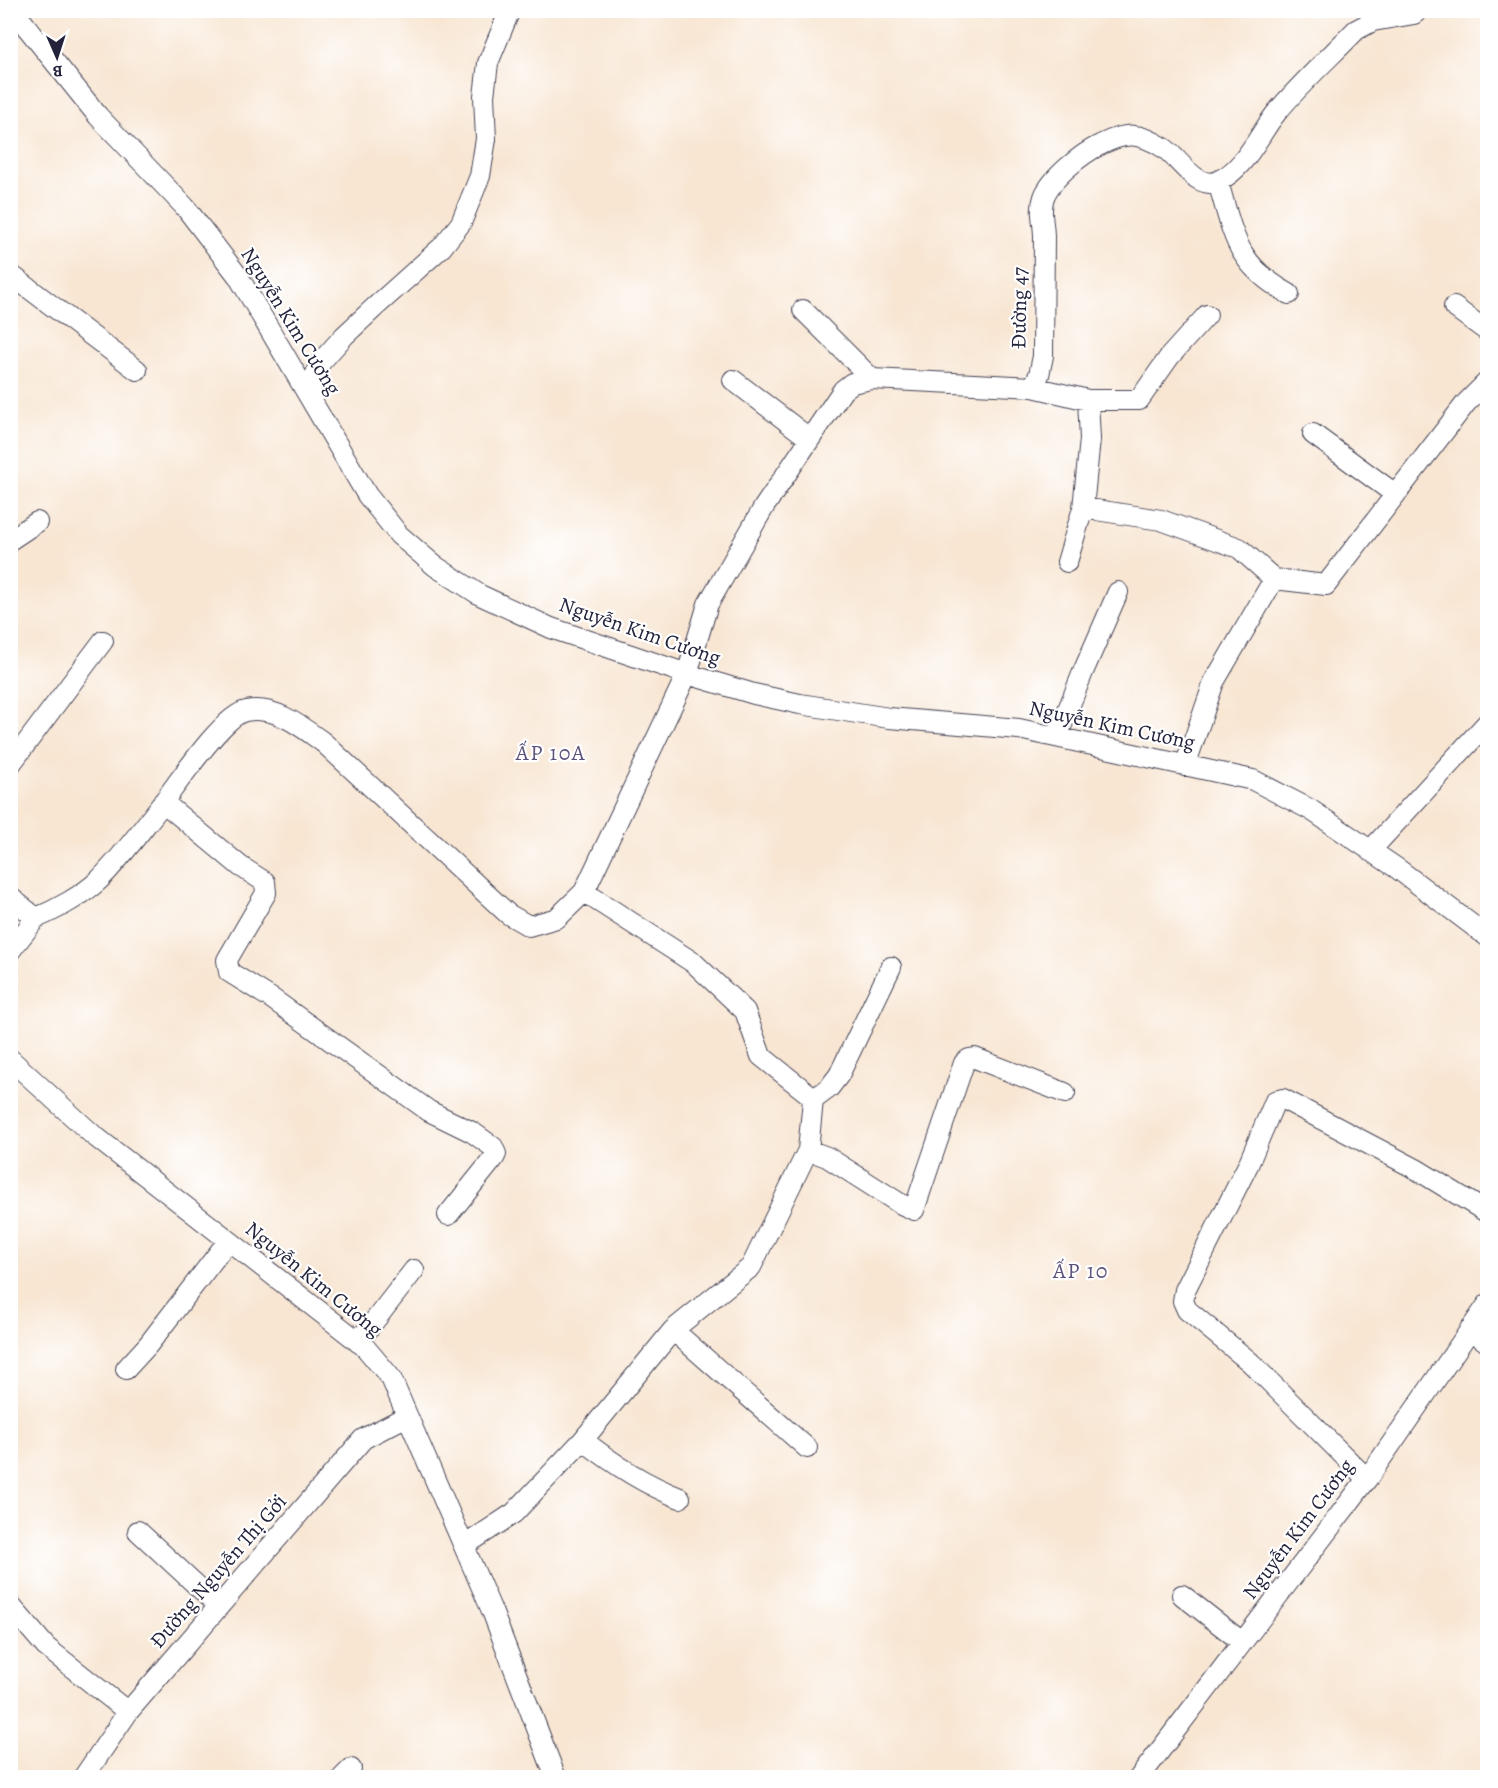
<svg xmlns="http://www.w3.org/2000/svg" width="1498" height="1788" font-family="Alegreya,serif">
<rect width="100%" height="100%" fill="#fff"/>
<filter id="ink" filterUnits="userSpaceOnUse"><feTurbulence type="fractalNoise" baseFrequency=".0167" numOctaves="2"/><feDisplacementMap in="SourceGraphic" scale="12" xChannelSelector="R" yChannelSelector="G"/><feConvolveMatrix kernelMatrix="1 2 1 2 8 2 1 2 1" color-interpolation-filters="sRGB"/></filter>
<filter id="wash" filterUnits="userSpaceOnUse"><feTurbulence type="fractalNoise" baseFrequency=".008" numOctaves="4" result="noise"/><feDisplacementMap in="SourceGraphic" scale="24" xChannelSelector="R" yChannelSelector="G"/><feGaussianBlur stdDeviation="1.35" result="paint"/><feColorMatrix in="noise" values="0 0 0 0 0 0 0 0 0 0 0 0 0 0 0 0 0 1.4 0 .05"/><feComposite in="paint" operator="in"/></filter>
<g filter="url(#wash)">
<rect width="100%" height="100%" fill="#f8e6d3"/>
</g>
<g filter="url(#ink)">
<g fill="none" stroke-linecap="round" stroke-linejoin="round">
<!-- minor casing -->
<g stroke="#423f52" stroke-width="22">
<path id="minor" d="M 13,10 L 98,116 L 185,207 L 238,276 L 367,495 L 399,535 L 435,566 L 480,595 L 551,628 L 687,674 L 754,694 L 800,704 L 889,718 L 1019,729 L 1253,780 L 1311,810 L 1398,869 L 1488,937
M 1218,182 C 1234,236 1236,265 1289,294
M 10,274 L 137,370
M 1454,307 L 1488,332
M 803,310 L 872,379
M 733,380 L 810,439
M 1033,387 L 1088,400 L 1139,400 L 1170,356 L 1207,315
M 309,395 L 319,364 L 344,336 L 375,307 L 442,247 L 461,223 L 480,176 L 486,139 L 484,96 L 488,63 L 510,10
M 1313,434 L 1395,494
M 1083,508 L 1161,520 L 1239,548 L 1274,579 L 1326,585 L 1466,403 L 1488,381
M 10,540 L 37,522
M 1067,562 L 1083,508 L 1090,439 L 1088,400
M 1057,737 L 1083,672 L 1118,592
M 10,765 L 103,641
M 1185,766 L 1214,682 L 1274,579
M 163,802 L 240,866 L 265,882 L 266,893 L 227,960 L 229,972 L 271,998 L 429,1111 L 472,1132 L 493,1147 L 496,1154 L 494,1158 L 448,1215
M 1370,851 L 1488,722
M 10,897 L 36,918 L 10,951
M 36,918 C 56,910 83,895 99,880 C 119,860 137,836 155,813 C 172,792 222,715 246,711 C 275,705 302,727 324,743 L 508,914 L 529,926 L 557,918 L 584,892 L 687,674 L 708,604 L 764,507 L 843,390 L 852,383 L 872,379 L 1033,387 L 1039,375 L 1043,356 C 1043,316 1044,276 1044,237 C 1044,222 1039,211 1044,197 C 1051,178 1083,153 1100,145 C 1126,132 1139,132 1164,148 C 1179,158 1197,191 1218,181 C 1245,169 1259,134 1277,112 C 1301,83 1330,57 1356,30 L 1373,21 L 1414,14 L 1419,10
M 10,1059 L 92,1134 L 364,1346 L 391,1378 L 492,1611 L 556,1778
M 813,1100 L 829,1088 L 839,1075 L 891,967
M 808,1150 L 827,1157 L 899,1203 L 914,1210 L 964,1063 L 969,1059 L 975,1058 L 1065,1093
M 1470,1329 L 1488,1343
M 673,1330 L 807,1448
M 358,1342 L 414,1270
M 126,1369 L 148,1345 L 228,1241
M 583,1440 C 613,1464 644,1484 680,1498
M 1367,1479 L 1250,1362 L 1187,1310 L 1183,1301 L 1185,1290 L 1248,1165 L 1275,1101 L 1283,1099 L 1416,1169 L 1488,1213
M 138,1531 L 219,1606
M 464,1546 L 514,1513 L 583,1440 L 673,1330 L 751,1267 L 808,1150 L 813,1100 L 810,1095 L 761,1056 L 745,1011 L 694,963 L 584,892
M 1182,1595 L 1242,1642
M 10,1605 L 46,1647 L 128,1712
M 83,1778 L 128,1712 L 363,1439 L 407,1416
M 342,1778 L 351,1769
M 1139,1778 L 1367,1479 L 1488,1304"/>
</g>
<!-- minor -->
<use href="#minor" stroke="#fff" stroke-width="20"/>
</g>
</g>
<g text-anchor="middle" stroke-width="4.5" stroke-linejoin="round" paint-order="stroke">
<!-- street labels -->
<g font-size="21" fill="#22223b" stroke="#fff">
<text transform="translate(1019 308) rotate(-89)" y="7">Đường 47</text>
<text transform="translate(291 321) rotate(58)" y="7">Nguyễn Kim Cương</text>
<text transform="translate(640 631) rotate(19)" y="7">Nguyễn Kim Cương</text>
<text transform="translate(1112 725) rotate(12)" y="7">Nguyễn Kim Cương</text>
<text transform="translate(314 1279) rotate(39)" y="7">Nguyễn Kim Cương</text>
<text transform="translate(1298 1529) rotate(-53)" y="7">Nguyễn Kim Cương</text>
<text transform="translate(218 1571) rotate(-49)" y="7">Đường Nguyễn Thị Gởi</text>
</g>
<!-- neighbourhood labels -->
<g font-size="22" letter-spacing="1.5" fill="#5d537b" stroke="#fff">
<text x="551" y="760">ẤP 10A</text>
<text x="1081" y="1278">ẤP 10</text>
</g>
</g>
<!-- margin -->
<rect width="1498" height="1788" fill="none" stroke="#fff" stroke-width="36"/>
<!-- north arrow -->
<g transform="translate(57 57) rotate(177)" stroke="#ffffff" stroke-width="4.5" paint-order="stroke">
<path d="M0-4.5L10 22L0 15L-10 22Z" fill="#22223b"/>
<text y="-9" font-size="16" font-weight="bold" text-anchor="middle" fill="#22223b">B</text>
</g>
</svg>
